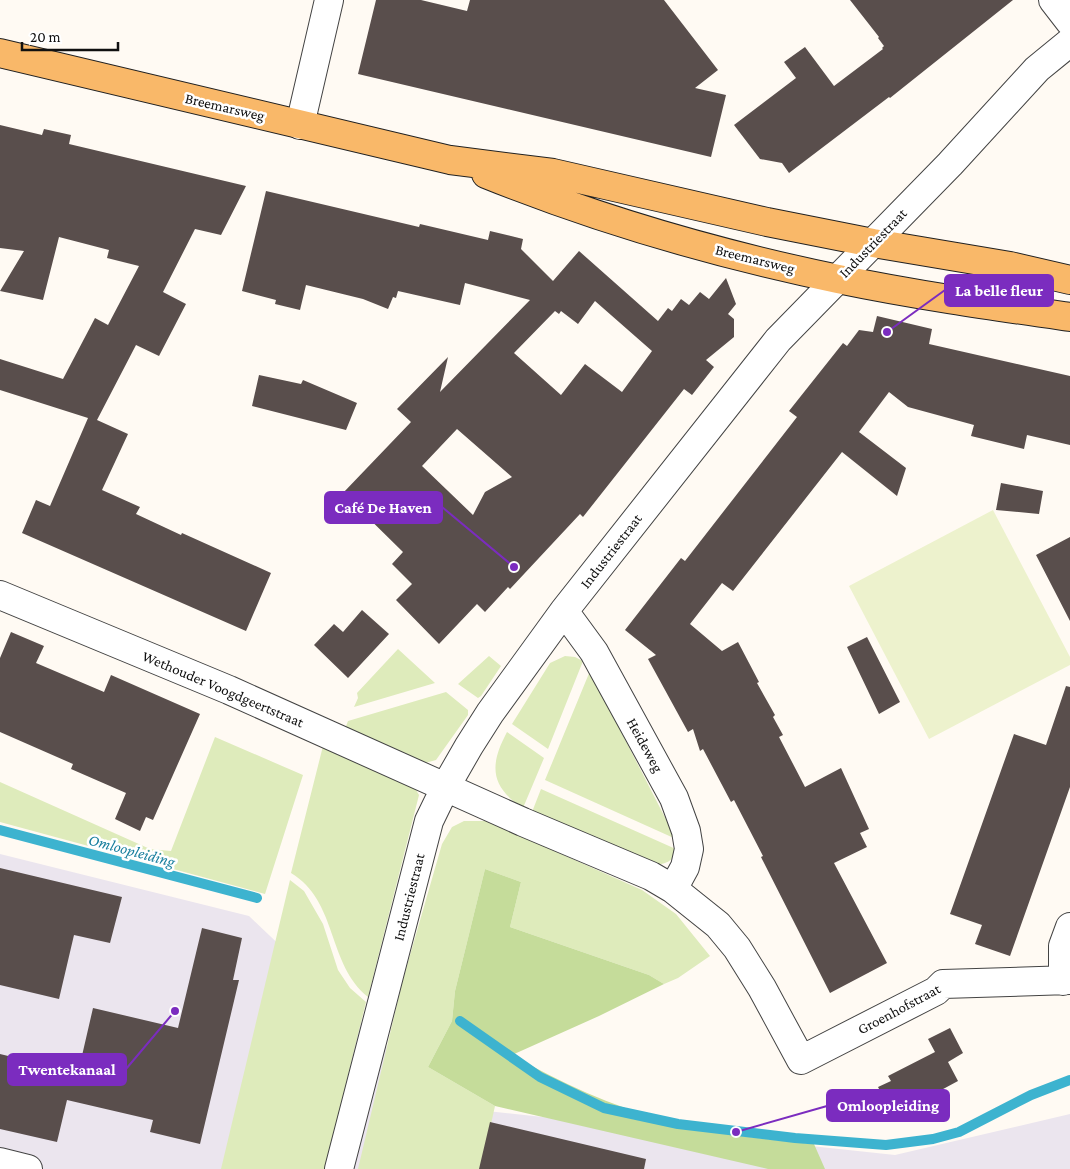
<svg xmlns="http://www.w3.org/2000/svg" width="1070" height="1169" font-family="'Crimson Pro',serif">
<rect width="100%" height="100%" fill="#fffaf3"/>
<!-- industrial -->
<path fill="#ebe5ee" d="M 0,854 L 249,916 L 450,1107 L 895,1155 L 1070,1114 L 1070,1169 L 0,1169 Z"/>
<!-- green -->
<path fill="#deebbb" d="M 398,649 L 435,683 L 354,707 L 358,698 L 357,693 Z
M 489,656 L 501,666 L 481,696 L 478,698 L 458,684 Z
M 565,656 L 575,657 L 583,661 L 548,749 L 512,724 L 550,663 Z
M 590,671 L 676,839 L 545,780 Z
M 446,692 L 468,710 L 468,715 L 436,760 L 425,763 L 345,729 L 348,721 Z
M 507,732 L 544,758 L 523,808 C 489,786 490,764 507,732 Z
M 215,737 L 303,775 L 265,894 L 0,822 L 0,782 L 150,849 L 171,851 Z
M 323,746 L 415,788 L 419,795 L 368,997 C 327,964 338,901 291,873 Z
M 541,789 L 678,850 C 672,862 666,864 653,865 L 532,812 Z
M 464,821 L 487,821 L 642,890 L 676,914 L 710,956 L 678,978 L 664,984 L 649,975 L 510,927 L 521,882 L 485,869 L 455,991 L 452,1021 L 428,1067 L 495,1106 L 481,1169 L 358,1169 L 402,983 L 442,844 L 452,827 Z
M 290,880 L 304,891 L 323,924 L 338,970 L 350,988 L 366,1002 L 325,1169 L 221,1169 Z"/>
<!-- forest -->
<path fill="#c5dc9a" d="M 485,869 L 521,882 L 510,927 L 649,975 L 664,984 L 599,1016 L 512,1055 C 561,1083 612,1106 666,1121 C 714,1134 764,1139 814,1144 L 825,1169 L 768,1169 L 495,1106 L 428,1067 L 452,1021 L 455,991 Z"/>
<!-- pitch -->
<path fill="#edf2cd" d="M 993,510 L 1070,657 L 1070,665 L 929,739 L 849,586 Z"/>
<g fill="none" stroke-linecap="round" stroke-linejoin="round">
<!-- stream -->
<path stroke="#3db3cf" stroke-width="10" d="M 0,830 L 257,898
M 460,1021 L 540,1077 L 604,1108 L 678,1124 L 795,1138 L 886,1145 L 933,1139 L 959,1132 L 1031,1095 L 1070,1080"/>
</g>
<!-- building -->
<path fill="#594e4c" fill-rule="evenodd" d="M 376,0 L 421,0 L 467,11 L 470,0 L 664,0 L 718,70 L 695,88 L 726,95 L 711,157 L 358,74 Z
M 850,0 L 1013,0 L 890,98 L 889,97 L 789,173 L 782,163 L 760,159 L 734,125 L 796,78 L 784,62 L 805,47 L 834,86 L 883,49 L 882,48 L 884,46 L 878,38 L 879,37 Z
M 0,125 L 42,135 L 44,129 L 71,135 L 69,144 L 246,186 L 221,235 L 195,229 L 163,292 L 186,304 L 159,356 L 136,345 L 97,420 L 128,434 L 102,490 L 140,507 L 136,514 L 181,535 L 182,533 L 271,573 L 246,631 L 22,533 L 36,500 L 50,506 L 88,418 L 0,390 L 0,359 L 63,379 L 95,318 L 108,325 L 139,266 L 107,258 L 109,250 L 59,237 L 43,300 L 0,291 L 24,251 L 0,248 Z
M 266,191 L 419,227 L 420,224 L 488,240 L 490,231 L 523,239 L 521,249 L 553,281 L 579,251 L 658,321 L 668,308 L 672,311 L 681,299 L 689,305 L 700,292 L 709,299 L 726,278 L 736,304 L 728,314 L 734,319 L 734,337 L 706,360 L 714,367 L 692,395 L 684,389 L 583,517 L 580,514 L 510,589 L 508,587 L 485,612 L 477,604 L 439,644 L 396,600 L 412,584 L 392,564 L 403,552 L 343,493 L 411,422 L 397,409 L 448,357 L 440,392 L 530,300 L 465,283 L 460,305 L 398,291 L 396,298 L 393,297 L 388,309 L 363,299 L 306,285 L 300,310 L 275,304 L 276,300 L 242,291 ZM 595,301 L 652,351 L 622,392 L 585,364 L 561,395 L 514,353 L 555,311 L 559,314 L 561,311 L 578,324 ZM 457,429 L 512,477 L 485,492 L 473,515 L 422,466 Z
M 877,316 L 932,329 L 929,344 L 1070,376 L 1070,445 L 1027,435 L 1024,449 L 971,436 L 974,425 L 908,407 L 889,392 L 859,432 L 906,468 L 897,496 L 842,452 L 733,591 L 722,583 L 690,624 L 722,651 L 738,642 L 759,682 L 757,683 L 775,715 L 773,717 L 783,735 L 779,737 L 805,787 L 841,768 L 869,829 L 860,833 L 867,847 L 834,863 L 887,963 L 830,993 L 761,857 L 763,856 L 734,800 L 731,802 L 703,749 L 700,751 L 693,729 L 688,732 L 648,659 L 656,655 L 625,630 L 681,558 L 685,561 L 797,417 L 789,411 L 843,343 L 847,346 L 859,330 L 873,332 Z
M 259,375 L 301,384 L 303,380 L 357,403 L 346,430 L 252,406 Z
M 1001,483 L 1043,491 L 1039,514 L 996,510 Z
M 1070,537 L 1070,621 L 1036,555 Z
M 362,610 L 389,634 L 348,678 L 314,645 L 334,624 L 343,632 Z
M 11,632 L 44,646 L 36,663 L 104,692 L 111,675 L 200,714 L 153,820 L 146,817 L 140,831 L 115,819 L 126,793 L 71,769 L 73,764 L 0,732 L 0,658 Z
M 867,637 L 900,702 L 879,714 L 847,647 Z
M 1066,686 L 1070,687 L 1070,787 L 1010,956 L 975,944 L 982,925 L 950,914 L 1014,734 L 1046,745 Z
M 0,868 L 122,897 L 110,943 L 74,935 L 59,999 L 0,985 Z
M 202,928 L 242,938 L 233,980 L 239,980 L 200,1144 L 150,1132 L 153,1120 L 67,1100 L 57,1142 L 0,1129 L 0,1054 L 78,1073 L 93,1008 L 178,1028 Z
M 950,1028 L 963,1053 L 948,1062 L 958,1081 L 893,1116 L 878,1087 L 891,1081 L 888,1076 L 935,1052 L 928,1039 Z
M 490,1122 L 646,1159 L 644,1169 L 479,1169 Z"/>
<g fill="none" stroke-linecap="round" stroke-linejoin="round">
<!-- minor casing -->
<g stroke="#434343" stroke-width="30">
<path id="minor" d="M 1053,0 L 1070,22
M 300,125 L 329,0
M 0,595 L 229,690 L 523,822 L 651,876 L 673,889 L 718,925 L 737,948 L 762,988 L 801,1060 L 936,991 L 943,984 L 1070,980
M 564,611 L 594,652 L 674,798 L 686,831 L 689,849 L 685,867 L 673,889
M 1063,981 L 1063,946 L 1070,927
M 0,1162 L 28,1169
M 339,1169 L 429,821 L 446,786 L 469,746 L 490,713 L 564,611 L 778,340 L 950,164 L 1037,69 L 1070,42"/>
</g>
<!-- major casing -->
<g stroke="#212121" stroke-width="30">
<path id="major" d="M 0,53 L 450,160 L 553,173 L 767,222 L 873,243 L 1010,266 L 1070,280
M 486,174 C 600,220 718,254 838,279 C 915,295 993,306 1070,317"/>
</g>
<!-- minor -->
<use href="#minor" stroke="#fff" stroke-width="28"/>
<!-- major -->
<use href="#major" stroke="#f9b869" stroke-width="28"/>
</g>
<g text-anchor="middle" stroke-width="5" stroke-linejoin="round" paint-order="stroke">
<!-- street labels -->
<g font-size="15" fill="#101010" stroke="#fff">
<text transform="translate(225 107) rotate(13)" y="5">Breemarsweg</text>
<text transform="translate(873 243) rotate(-46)" y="5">Industriestraat</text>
<text transform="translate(755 259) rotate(14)" y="5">Breemarsweg</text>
<text transform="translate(611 551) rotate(-52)" y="5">Industriestraat</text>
<text transform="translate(223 689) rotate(23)" y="5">Wethouder Voogdgeertstraat</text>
<text transform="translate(645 745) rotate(61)" y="5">Heideweg</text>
<text transform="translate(409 897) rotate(-76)" y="5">Industriestraat</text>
<text transform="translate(899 1009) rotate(-28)" y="5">Groenhofstraat</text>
</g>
<!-- water labels -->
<g font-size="16" font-style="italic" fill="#177e9d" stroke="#fff">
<text transform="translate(132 850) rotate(15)" y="6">Omloopleiding</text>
</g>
</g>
<!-- callouts -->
<path fill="none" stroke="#7b2cbf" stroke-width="2" d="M887 332L945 290M514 567L442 507M175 1011L126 1069M736 1132L827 1106"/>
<g fill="#7b2cbf" stroke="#fff" stroke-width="2">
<circle cx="887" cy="332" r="5"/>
<circle cx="514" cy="567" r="5"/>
<circle cx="175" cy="1011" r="5"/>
<circle cx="736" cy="1132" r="5"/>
</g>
<g fill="#7b2cbf" stroke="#7b2cbf" stroke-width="2">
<rect x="945" y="275" width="108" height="31" rx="5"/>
<rect x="325" y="492" width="117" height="31" rx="5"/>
<rect x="8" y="1054" width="118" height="31" rx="5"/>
<rect x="827" y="1090" width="122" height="31" rx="5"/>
</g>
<g font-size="16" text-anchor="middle" font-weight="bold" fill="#fff">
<text x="999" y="296">La belle fleur</text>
<text x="383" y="513">Café De Haven</text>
<text x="67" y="1075">Twentekanaal</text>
<text x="888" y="1111">Omloopleiding</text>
</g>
<!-- scale -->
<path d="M22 42v8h96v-8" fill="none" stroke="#101010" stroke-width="2.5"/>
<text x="30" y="42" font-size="15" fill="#101010" stroke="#ffffff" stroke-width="4" paint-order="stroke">20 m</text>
</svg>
